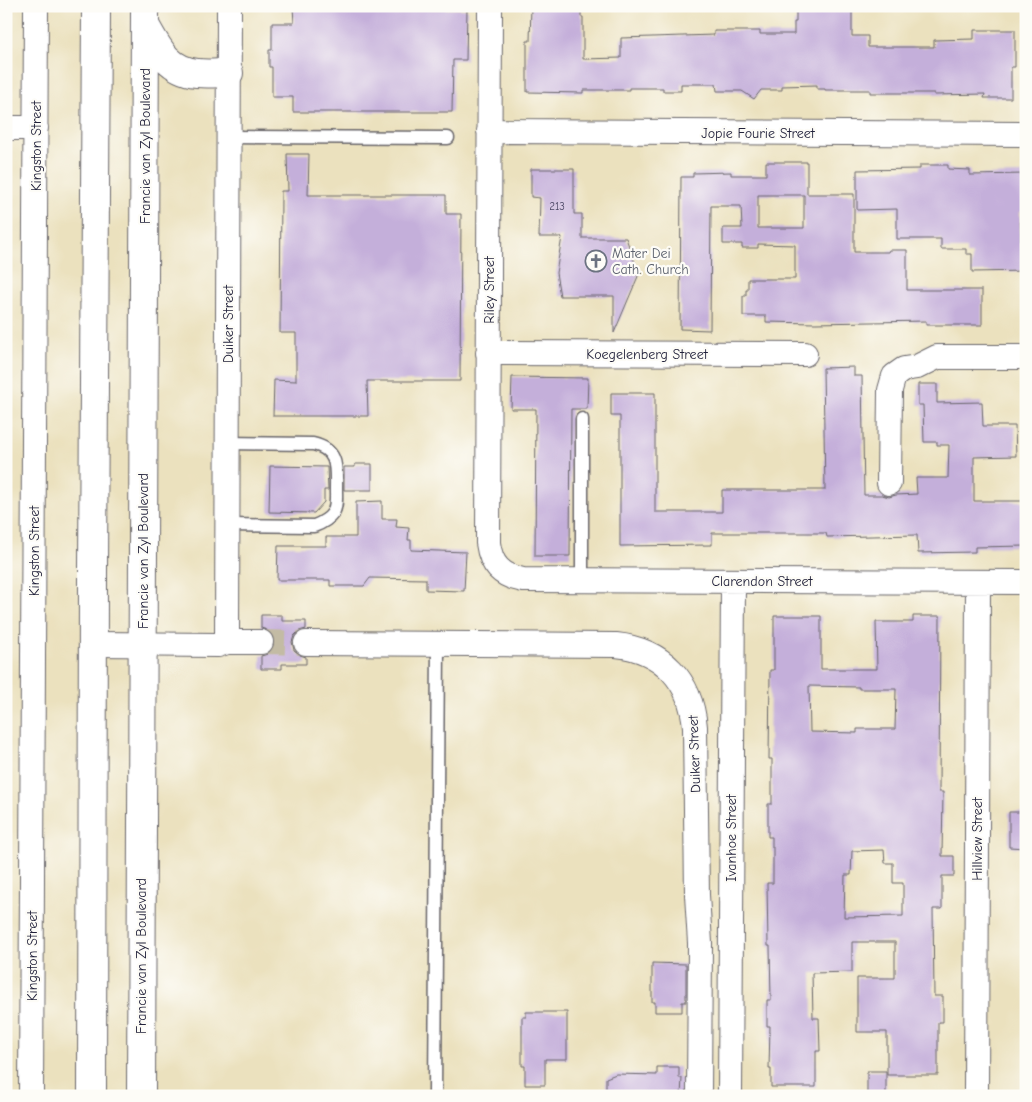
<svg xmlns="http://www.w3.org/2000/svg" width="1032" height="1102" font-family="'Comic Neue',sans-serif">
<rect width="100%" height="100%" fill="#fdfcf7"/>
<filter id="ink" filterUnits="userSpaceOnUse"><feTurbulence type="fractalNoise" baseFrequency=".02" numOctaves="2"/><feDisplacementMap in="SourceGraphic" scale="10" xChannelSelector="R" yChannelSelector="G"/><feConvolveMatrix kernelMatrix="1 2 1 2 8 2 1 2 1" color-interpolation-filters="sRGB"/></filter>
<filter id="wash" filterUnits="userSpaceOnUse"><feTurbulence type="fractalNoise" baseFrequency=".0096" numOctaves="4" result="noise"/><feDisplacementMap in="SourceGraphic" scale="20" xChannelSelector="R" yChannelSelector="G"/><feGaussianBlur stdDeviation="1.12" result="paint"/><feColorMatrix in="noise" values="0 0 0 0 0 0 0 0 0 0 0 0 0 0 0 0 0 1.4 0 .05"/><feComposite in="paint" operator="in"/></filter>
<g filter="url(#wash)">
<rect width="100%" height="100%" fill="#ebe1be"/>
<g id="blocks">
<!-- building -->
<path fill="#c4afda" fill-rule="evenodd" d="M 531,6 L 581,6 L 581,17 L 583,17 L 583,59 L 621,58 L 621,38 L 714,35 L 714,31 L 760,31 L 760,34 L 794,34 L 794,22 L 796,22 L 796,6 L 852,6 L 852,36 L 868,36 L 868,47 L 934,47 L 934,40 L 974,39 L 974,30 L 1015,30 L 1015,67 L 1011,67 L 1011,98 L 984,98 L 985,94 L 934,95 L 934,93 L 870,93 L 870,90 L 825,90 L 825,89 L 817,89 L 817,85 L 782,86 L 782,90 L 761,90 L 754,99 L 742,91 L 717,91 L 716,84 L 681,84 L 681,91 L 663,91 L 663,88 L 629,88 L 629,90 L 583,90 L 583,93 L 527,92 L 527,41 L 530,41 Z
M 293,7 L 467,9 L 466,60 L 453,60 L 452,112 L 293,112 L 293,97 L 272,97 L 272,67 L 269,67 L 269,50 L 272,50 L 272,23 L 294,23 Z
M 287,154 L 309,154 L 308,195 L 446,195 L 446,214 L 461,214 L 460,381 L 367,381 L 368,416 L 273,416 L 274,380 L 296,381 L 296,333 L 280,333 L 281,191 L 288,191 Z
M 766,162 L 807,162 L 807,194 L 854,194 L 854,252 L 888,252 L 889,250 L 907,250 L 907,290 L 982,290 L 982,325 L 926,325 L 926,321 L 815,323 L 766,322 L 766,316 L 743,316 L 743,296 L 746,296 L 746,290 L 748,290 L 748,279 L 795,279 L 795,245 L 758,244 L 758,248 L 742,248 L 742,244 L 723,244 L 723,228 L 742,228 L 741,206 L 711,206 L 710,330 L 680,329 L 681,177 L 693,177 L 693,173 L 731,172 L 731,175 L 766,175 ZM 758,195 L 804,195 L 804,228 L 758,228 Z
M 920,165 L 948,165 L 948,169 L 970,170 L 970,175 L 1026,174 L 1026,212 L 1020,212 L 1021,246 L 1026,246 L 1026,271 L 972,272 L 972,254 L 966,254 L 966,249 L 941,249 L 941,239 L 897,239 L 897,209 L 857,210 L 857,170 L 920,169 Z
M 531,169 L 574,169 L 574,214 L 582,214 L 582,238 L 626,238 L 639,274 L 614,333 L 614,296 L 560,296 L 556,273 L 562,237 L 539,237 L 540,198 L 531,197 Z
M 854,367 L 854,376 L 862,376 L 864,495 L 882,495 L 889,497 L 896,495 L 917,494 L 916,478 L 948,478 L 949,445 L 937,445 L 937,442 L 924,442 L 923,405 L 918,405 L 918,384 L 937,384 L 937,403 L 982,402 L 983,426 L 1015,426 L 1016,456 L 974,457 L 974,501 L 1026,501 L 1026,546 L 975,547 L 975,552 L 918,553 L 917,535 L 827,537 L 826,533 L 712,533 L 712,545 L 620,546 L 620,416 L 611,416 L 611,393 L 655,393 L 655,512 L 722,512 L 722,490 L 825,490 L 823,368 Z
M 512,377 L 588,378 L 587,409 L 571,409 L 570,556 L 535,556 L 536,409 L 511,409 Z
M 355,464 L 372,464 L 372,490 L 344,490 L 344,467 L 355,467 Z
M 270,466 L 327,467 L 328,490 L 324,490 L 324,502 L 314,513 L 269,512 Z
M 382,501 L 382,519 L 397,519 L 396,527 L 409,528 L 408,540 L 411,540 L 411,550 L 466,552 L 464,591 L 426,590 L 426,579 L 370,578 L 364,586 L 330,586 L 330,580 L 277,580 L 278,546 L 326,546 L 326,537 L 356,537 L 356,502 Z
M 261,615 L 282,615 L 282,621 L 306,621 L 306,629 L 299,631 L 294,636 L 292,642 L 294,650 L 300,655 L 306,657 L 306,664 L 282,664 L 282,669 L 261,669 L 261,656 L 268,654 L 273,648 L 275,642 L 273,635 L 267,630 L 261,628 Z
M 774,616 L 821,616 L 821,669 L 877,669 L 876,622 L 913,622 L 913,616 L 940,616 L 939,792 L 943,792 L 942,856 L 954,856 L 954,876 L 942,876 L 942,909 L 933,909 L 934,996 L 943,996 L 943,1022 L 938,1022 L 938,1075 L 887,1075 L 887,1032 L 857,1032 L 857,978 L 895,978 L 895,942 L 852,942 L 852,972 L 812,973 L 813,1018 L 819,1018 L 820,1051 L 816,1051 L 816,1087 L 771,1087 L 771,1069 L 769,1069 L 770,1026 L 767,1026 L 767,1000 L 771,1000 L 770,946 L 768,946 L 767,883 L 773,883 L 773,847 L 772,847 L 772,837 L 768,837 L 768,804 L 772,804 L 772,759 L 769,759 L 770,670 L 774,670 ZM 809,686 L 859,687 L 859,689 L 896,689 L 895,729 L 857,729 L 857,733 L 810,732 ZM 884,850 L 885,863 L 893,863 L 893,883 L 903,883 L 903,916 L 844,917 L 845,875 L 851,875 L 852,851 Z
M 1009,812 L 1026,812 L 1026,848 L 1009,847 Z
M 652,963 L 686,964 L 686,1002 L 682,1002 L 682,1012 L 655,1012 L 655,1002 L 652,1002 Z
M 526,1012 L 567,1012 L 567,1059 L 545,1059 L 545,1085 L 525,1085 L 525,1066 L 522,1066 L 522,1017 L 526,1017 Z
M 657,1067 L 679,1067 L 679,1078 L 682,1078 L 681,1096 L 606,1096 L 606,1078 L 616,1074 L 657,1075 Z
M 867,1071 L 886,1071 L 886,1096 L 867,1096 Z"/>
</g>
</g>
<g filter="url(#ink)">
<use href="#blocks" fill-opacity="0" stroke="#686569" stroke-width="1"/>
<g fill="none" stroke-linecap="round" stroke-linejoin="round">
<!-- minor-tunnel -->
<path stroke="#c3bba4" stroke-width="24" stroke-dasharray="24 12" stroke-linecap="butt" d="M 261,642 L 306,643"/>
<!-- service casing -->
<g stroke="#686569" stroke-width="15">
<path id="service" d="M 229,137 L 448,138
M 227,525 L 314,526 C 322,523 328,520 333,513 C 337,506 336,498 336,490 C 336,468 339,450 313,444 L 227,443
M 582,580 L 582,419
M 435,1096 L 438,644"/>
</g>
<!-- minor casing -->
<g stroke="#686569" stroke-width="26">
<path id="minor" d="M 490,6 L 488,543 C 491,565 501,576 523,580 L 1026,582
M 6,128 L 36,128
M 489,131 L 1026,134
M 488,353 L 805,354
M 889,483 L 890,390 L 894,376 L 904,369 L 917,367 L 937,357 L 1026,357
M 227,642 L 229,6
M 306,643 L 616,645 C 663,650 691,681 695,727 L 697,895 L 700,943 L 699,1096
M 93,644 L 218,645 L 227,642 L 261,642
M 31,1096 L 36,6
M 730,1096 L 733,581
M 976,1096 L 978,582"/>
</g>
<!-- secondary casing -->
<g stroke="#686569" stroke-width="30">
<path id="secondary" d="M 145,25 C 158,48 168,70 197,73 C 207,74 218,73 229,73
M 92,1096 L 93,572 L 96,6
M 141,1096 L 145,6"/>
</g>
<!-- service -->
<use href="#service" stroke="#fff" stroke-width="12"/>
<!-- minor -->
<use href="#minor" stroke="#fff" stroke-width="24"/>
<!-- secondary -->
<use href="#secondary" stroke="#fff" stroke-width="28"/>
</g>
</g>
<!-- icons -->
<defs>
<g id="church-ring" transform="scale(1.125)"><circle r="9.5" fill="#fdfcf7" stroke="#6b7280" stroke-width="1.5"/><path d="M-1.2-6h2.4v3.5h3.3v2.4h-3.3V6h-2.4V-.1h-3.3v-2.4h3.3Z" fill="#6b7280"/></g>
</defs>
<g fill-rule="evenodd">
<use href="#church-ring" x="596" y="261"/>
</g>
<g text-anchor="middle" stroke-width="4.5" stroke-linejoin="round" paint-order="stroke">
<!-- number labels -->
<g font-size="11" fill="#4a4563">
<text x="557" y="210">213</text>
</g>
<!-- street labels -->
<g font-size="14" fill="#22223b" stroke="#fdfcf7">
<text x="758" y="138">Jopie Fourie Street</text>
<text transform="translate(36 146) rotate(-90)" y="5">Kingston Street</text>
<text transform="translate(145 146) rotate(-90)" y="5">Francie van Zyl Boulevard</text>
<text transform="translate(489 290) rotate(-90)" y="5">Riley Street</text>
<text transform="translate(228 324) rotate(-90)" y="5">Duiker Street</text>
<text x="647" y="359">Koegelenberg Street</text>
<text transform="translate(34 551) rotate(-90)" y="5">Kingston Street</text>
<text transform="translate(143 551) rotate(-90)" y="5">Francie van Zyl Boulevard</text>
<text x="762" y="586">Clarendon Street</text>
<text transform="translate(694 754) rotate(-92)" y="5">Duiker Street</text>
<text transform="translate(731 838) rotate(-90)" y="5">Ivanhoe Street</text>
<text transform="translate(977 839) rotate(-90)" y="5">Hillview Street</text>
<text transform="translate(32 956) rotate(-90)" y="5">Kingston Street</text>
<text transform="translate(141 956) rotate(-90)" y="5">Francie van Zyl Boulevard</text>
</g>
<!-- worship labels -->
<g font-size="14" fill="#5b616d" stroke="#fdfcf7" text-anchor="start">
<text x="612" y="258">Mater Dei<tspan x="612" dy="16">Cath. Church</tspan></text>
</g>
</g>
<!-- margin -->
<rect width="1032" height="1102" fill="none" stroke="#fdfcf7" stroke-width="25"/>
</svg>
